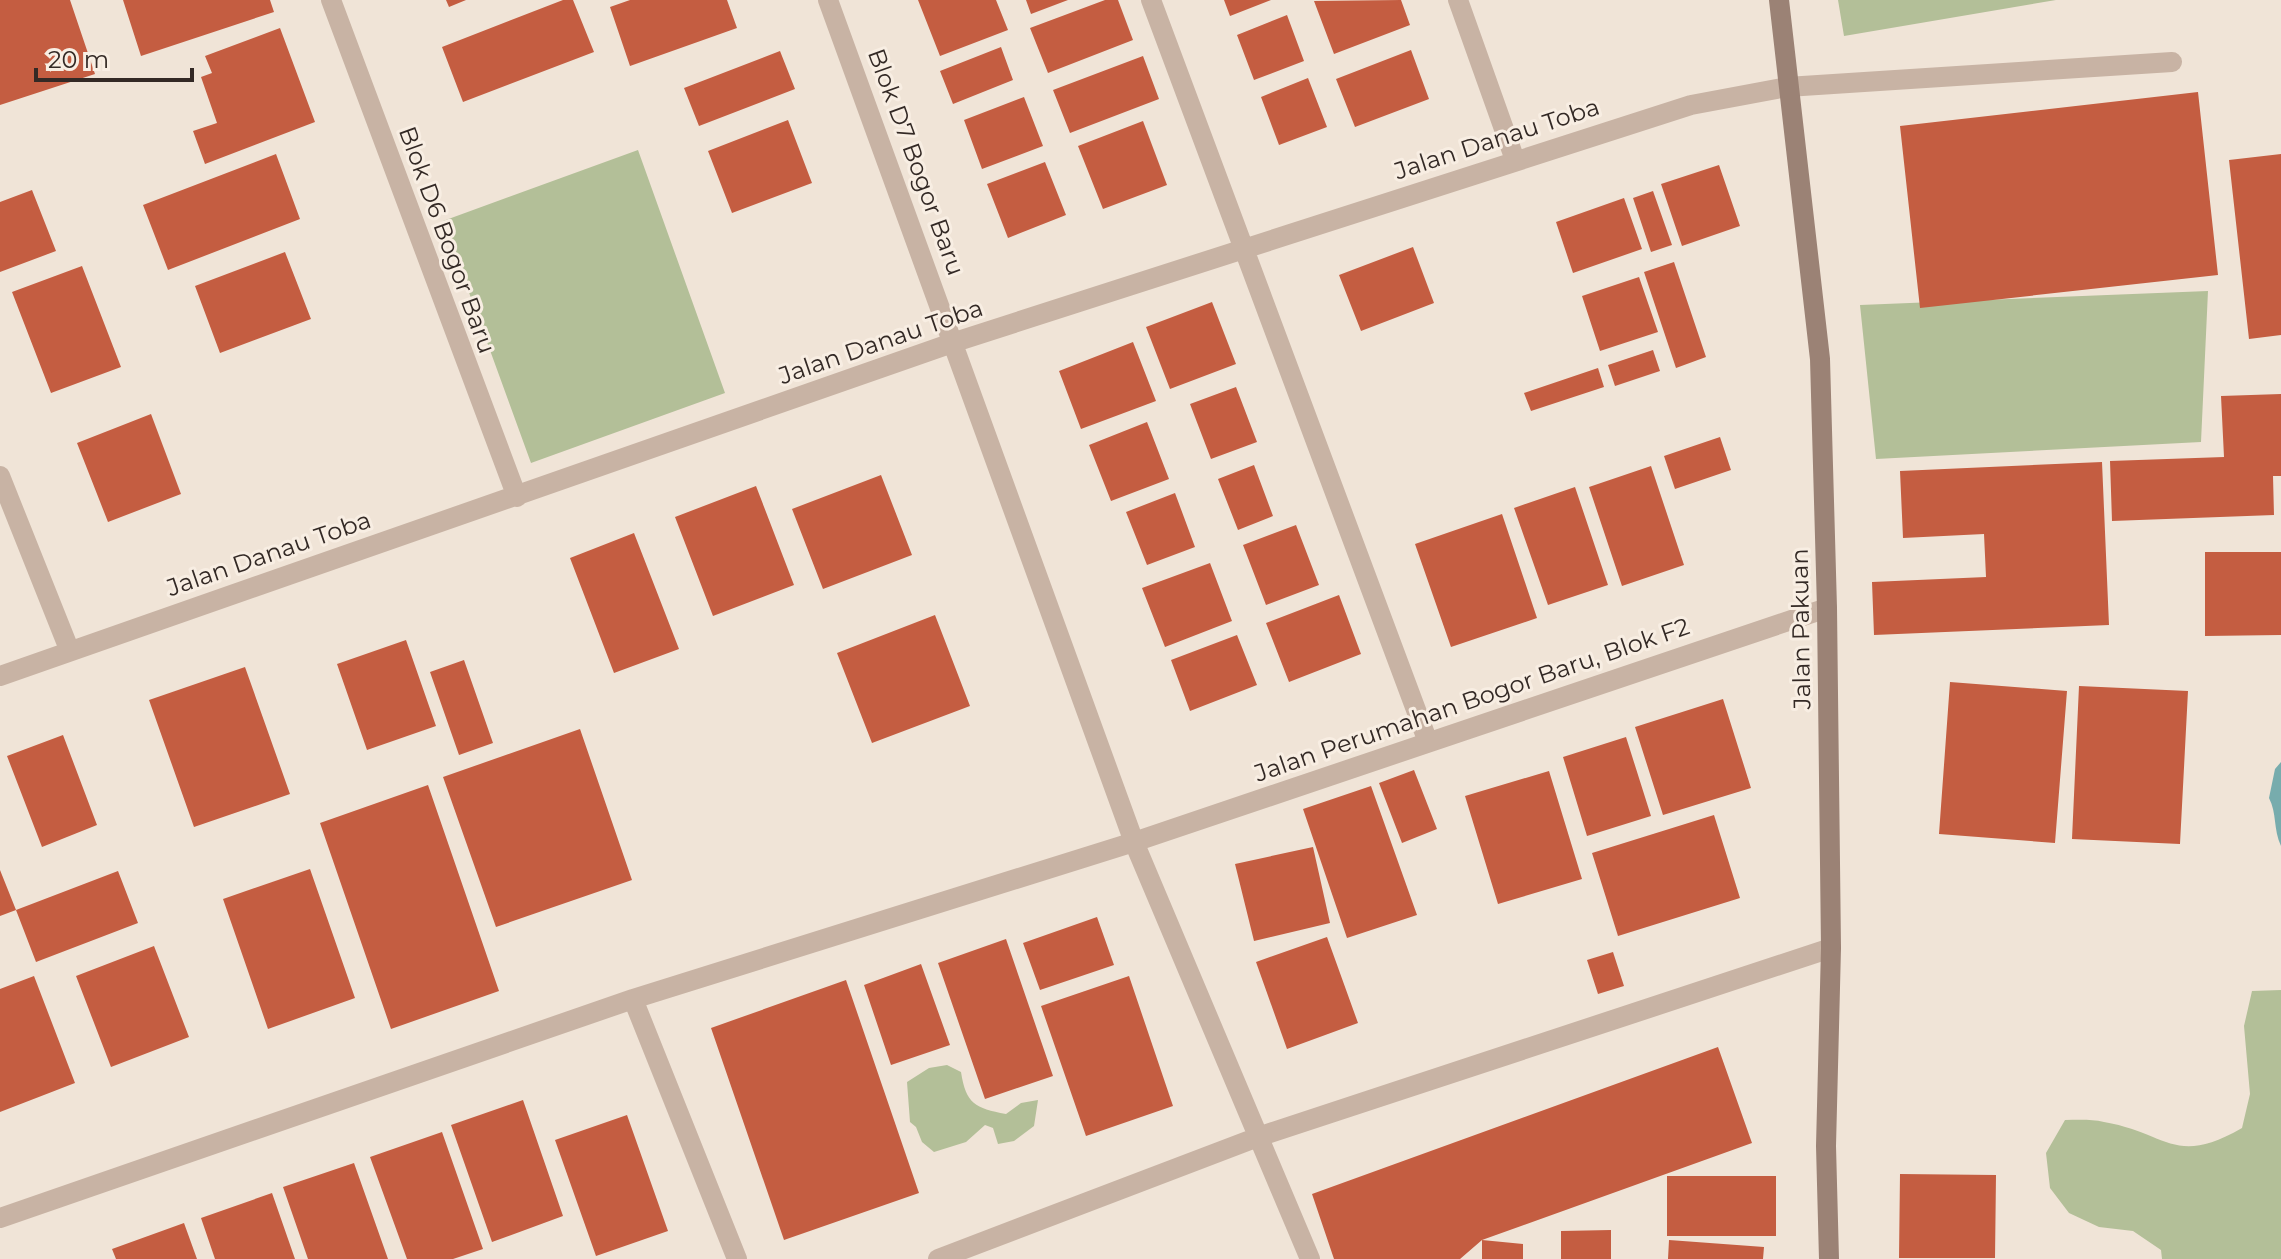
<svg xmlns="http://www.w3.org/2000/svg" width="2281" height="1259" font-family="Montserrat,sans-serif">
<rect width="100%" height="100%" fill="#f0e4d7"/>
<!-- green -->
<path fill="#b3bf98" d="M 1838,0 L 2056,0 L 1844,36 Z
M 638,150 L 725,393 L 531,463 L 443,221 Z
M 2208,291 L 2201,442 L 1876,459 L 1860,305 Z
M 2281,990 L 2281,1259 L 2162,1259 L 2161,1250 L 2133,1231 L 2099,1227 L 2069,1213 L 2050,1188 L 2046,1153 L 2065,1120 C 2078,1120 2091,1119 2104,1122 C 2168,1133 2174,1167 2242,1128 L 2250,1094 L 2244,1026 L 2252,991 Z
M 947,1065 L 961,1072 C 966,1104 975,1108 1006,1114 L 1021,1103 L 1038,1100 L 1034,1126 L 1014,1141 L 998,1144 L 993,1128 L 985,1125 L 966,1142 L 934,1152 L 922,1142 L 916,1127 L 910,1122 L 907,1082 L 929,1068 Z"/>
<!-- water -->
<path fill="#77acad" d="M 2281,762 L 2281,846 C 2273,829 2277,813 2269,798 L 2275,769 Z"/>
<!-- building -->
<path fill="#c45d41" d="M 0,0 L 70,0 L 95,74 L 0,105 Z
M 123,0 L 270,0 L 274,12 L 141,56 Z
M 446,0 L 466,0 L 449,7 Z
M 563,0 L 573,0 L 594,52 L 463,102 L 442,47 Z
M 630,0 L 727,0 L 737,28 L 630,66 L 610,7 Z
M 918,0 L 996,0 L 1008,30 L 940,56 Z
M 1026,0 L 1068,0 L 1031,14 Z
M 1105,0 L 1118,0 L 1133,40 L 1048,73 L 1030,28 Z
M 1224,0 L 1271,0 L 1230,16 Z
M 1401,0 L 1410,25 L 1334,54 L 1314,1 Z
M 1287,15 L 1304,61 L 1254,80 L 1237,35 Z
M 280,28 L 315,122 L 205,164 L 193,131 L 217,123 L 201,77 L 212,73 L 205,56 Z
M 1001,47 L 1013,80 L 953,104 L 940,71 Z
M 1411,50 L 1429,99 L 1355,127 L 1336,79 Z
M 780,51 L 795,89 L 699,126 L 684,88 Z
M 1143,56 L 1159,99 L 1070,133 L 1053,90 Z
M 1308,78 L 1327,127 L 1279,145 L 1261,97 Z
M 2198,92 L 2218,275 L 1920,308 L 1900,126 Z
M 1024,97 L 1043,146 L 982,169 L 964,120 Z
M 788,120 L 812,183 L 732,213 L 708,151 Z
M 1143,121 L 1167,185 L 1103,209 L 1078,146 Z
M 276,154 L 300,219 L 168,270 L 143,205 Z
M 2281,154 L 2281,335 L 2249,339 L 2229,160 Z
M 1045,162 L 1066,215 L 1008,238 L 987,184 Z
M 1719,165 L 1740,226 L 1682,246 L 1661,184 Z
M 32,190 L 56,251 L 0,272 L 0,202 Z
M 1653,191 L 1672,245 L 1651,252 L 1633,198 Z
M 1624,198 L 1642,249 L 1573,273 L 1556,222 Z
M 1413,247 L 1434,303 L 1361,331 L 1339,275 Z
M 285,252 L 311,319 L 220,353 L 195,286 Z
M 1674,262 L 1706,357 L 1676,368 L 1644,272 Z
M 82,266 L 121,367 L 51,393 L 12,292 Z
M 1639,277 L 1658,332 L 1600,351 L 1582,296 Z
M 1212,302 L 1236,364 L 1170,389 L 1146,327 Z
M 1133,342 L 1156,401 L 1081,429 L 1059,371 Z
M 1653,350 L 1660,371 L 1615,386 L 1608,365 Z
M 1598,368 L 1604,387 L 1531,411 L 1524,393 Z
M 1236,387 L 1257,442 L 1211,459 L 1190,404 Z
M 2281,394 L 2281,476 L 2273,476 L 2274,515 L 2112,521 L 2110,461 L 2224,457 L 2221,396 Z
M 151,414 L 181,494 L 108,522 L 77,443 Z
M 1147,422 L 1169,479 L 1111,501 L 1089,445 Z
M 1720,437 L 1731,470 L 1675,489 L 1664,456 Z
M 2102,462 L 2109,625 L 1874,635 L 1872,582 L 1986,577 L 1984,534 L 1903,538 L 1900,471 Z
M 1254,465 L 1273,516 L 1238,530 L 1218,479 Z
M 1651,466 L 1684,565 L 1622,586 L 1589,487 Z
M 881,475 L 912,555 L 823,589 L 792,509 Z
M 756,486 L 794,585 L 713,616 L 675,517 Z
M 1575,487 L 1608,585 L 1548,605 L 1514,508 Z
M 1175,493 L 1195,547 L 1147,565 L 1126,512 Z
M 1502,514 L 1537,618 L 1451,647 L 1415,544 Z
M 1296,525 L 1319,585 L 1266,605 L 1243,545 Z
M 634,533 L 679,649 L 614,673 L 570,558 Z
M 2205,552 L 2281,552 L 2281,635 L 2205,636 Z
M 1210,563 L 1232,621 L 1165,647 L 1142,588 Z
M 1339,595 L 1361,654 L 1289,682 L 1266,623 Z
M 935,615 L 970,706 L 872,743 L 837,653 Z
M 1237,635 L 1257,685 L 1190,711 L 1171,660 Z
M 406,640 L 436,726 L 367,750 L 337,664 Z
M 464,660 L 493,743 L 459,755 L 430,672 Z
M 245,667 L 290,794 L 194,827 L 149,700 Z
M 1950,682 L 2067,691 L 2055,843 L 1939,834 Z
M 2079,686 L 2188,691 L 2180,844 L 2072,839 Z
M 1723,699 L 1751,788 L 1663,815 L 1635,727 Z
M 580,729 L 632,880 L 496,927 L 443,777 Z
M 63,735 L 97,825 L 42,847 L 7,756 Z
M 1626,737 L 1651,816 L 1587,836 L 1563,757 Z
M 1414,770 L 1437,829 L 1402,843 L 1379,783 Z
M 1549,771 L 1582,879 L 1498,904 L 1465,796 Z
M 428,785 L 499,991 L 391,1029 L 320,823 Z
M 1371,786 L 1417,915 L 1347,938 L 1303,809 Z
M 1714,815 L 1740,898 L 1618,936 L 1592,853 Z
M 1313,847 L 1330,923 L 1254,941 L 1235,864 Z
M 310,869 L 355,998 L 268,1029 L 223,899 Z
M 0,870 L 16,910 L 0,916 Z
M 118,871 L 138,923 L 36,962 L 16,910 Z
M 1097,917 L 1114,965 L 1040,990 L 1023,943 Z
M 1327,937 L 1358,1023 L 1287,1049 L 1256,962 Z
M 1006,939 L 1053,1076 L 985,1099 L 938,963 Z
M 154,946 L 189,1037 L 111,1067 L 76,976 Z
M 1613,952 L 1624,986 L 1598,994 L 1587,960 Z
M 921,964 L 950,1045 L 891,1065 L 864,985 Z
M 34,976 L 75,1083 L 0,1112 L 0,989 Z
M 1129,976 L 1173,1106 L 1086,1136 L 1041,1006 Z
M 846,980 L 919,1193 L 784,1240 L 711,1028 Z
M 1718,1047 L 1752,1143 L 1482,1240 L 1460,1259 L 1334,1259 L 1312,1194 Z
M 523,1100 L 563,1216 L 492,1242 L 451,1125 Z
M 627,1115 L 668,1231 L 596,1256 L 555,1140 Z
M 442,1132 L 483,1249 L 453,1259 L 407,1259 L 370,1157 Z
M 354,1163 L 388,1259 L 308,1259 L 283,1187 Z
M 1900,1174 L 1996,1175 L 1995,1258 L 1899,1258 Z
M 1667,1176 L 1776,1176 L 1776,1236 L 1667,1236 Z
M 272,1193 L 295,1259 L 215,1259 L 201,1218 Z
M 184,1223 L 197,1259 L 116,1259 L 112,1249 Z
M 1611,1230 L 1611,1259 L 1561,1259 L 1561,1231 Z
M 1482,1240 L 1523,1244 L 1523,1259 L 1482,1259 Z
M 1669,1240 L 1764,1247 L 1763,1259 L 1668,1259 Z"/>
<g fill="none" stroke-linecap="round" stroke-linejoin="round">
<!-- lane -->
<path stroke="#c8b3a4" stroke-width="20" d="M 1787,87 L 2172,62"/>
<!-- street -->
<path stroke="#c8b3a4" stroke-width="20" d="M 331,0 L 517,497
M 828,0 L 1134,842 L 1310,1259
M 1151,0 L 1428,742
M 1458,0 L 1515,160
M 0,476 L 69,649
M 0,676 L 955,342 L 1691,105 L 1787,87
M 633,999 L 737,1259
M 0,1218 L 633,999 L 1134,842 L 1827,608
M 938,1259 L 1258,1137 L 1831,948"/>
<!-- secondary -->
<path stroke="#9b8275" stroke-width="20" d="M 1779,0 L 1820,359 L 1827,608 L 1831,948 L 1826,1146 L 1829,1259"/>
</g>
<g text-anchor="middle" stroke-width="6" stroke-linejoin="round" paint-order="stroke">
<!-- street labels -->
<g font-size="24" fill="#332925" stroke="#f8eee3">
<text transform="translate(1497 139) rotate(-18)" y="8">Jalan Danau Toba</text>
<text transform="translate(916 162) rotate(70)" y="8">Blok D7 Bogor Baru</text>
<text transform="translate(447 240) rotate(70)" y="8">Blok D6 Bogor Baru</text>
<text transform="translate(881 342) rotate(-19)" y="8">Jalan Danau Toba</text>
<text transform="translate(269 554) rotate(-19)" y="8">Jalan Danau Toba</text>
<text transform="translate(1801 629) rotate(-91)" y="8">Jalan Pakuan</text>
<text transform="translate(1472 700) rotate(-19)" y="8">Jalan Perumahan Bogor Baru, Blok F2</text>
</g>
</g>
<!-- scale -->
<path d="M36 68v12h156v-12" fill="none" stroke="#332925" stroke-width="4"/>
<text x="48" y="68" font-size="24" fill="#332925" stroke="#f8eee3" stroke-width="6" paint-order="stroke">20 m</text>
</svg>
